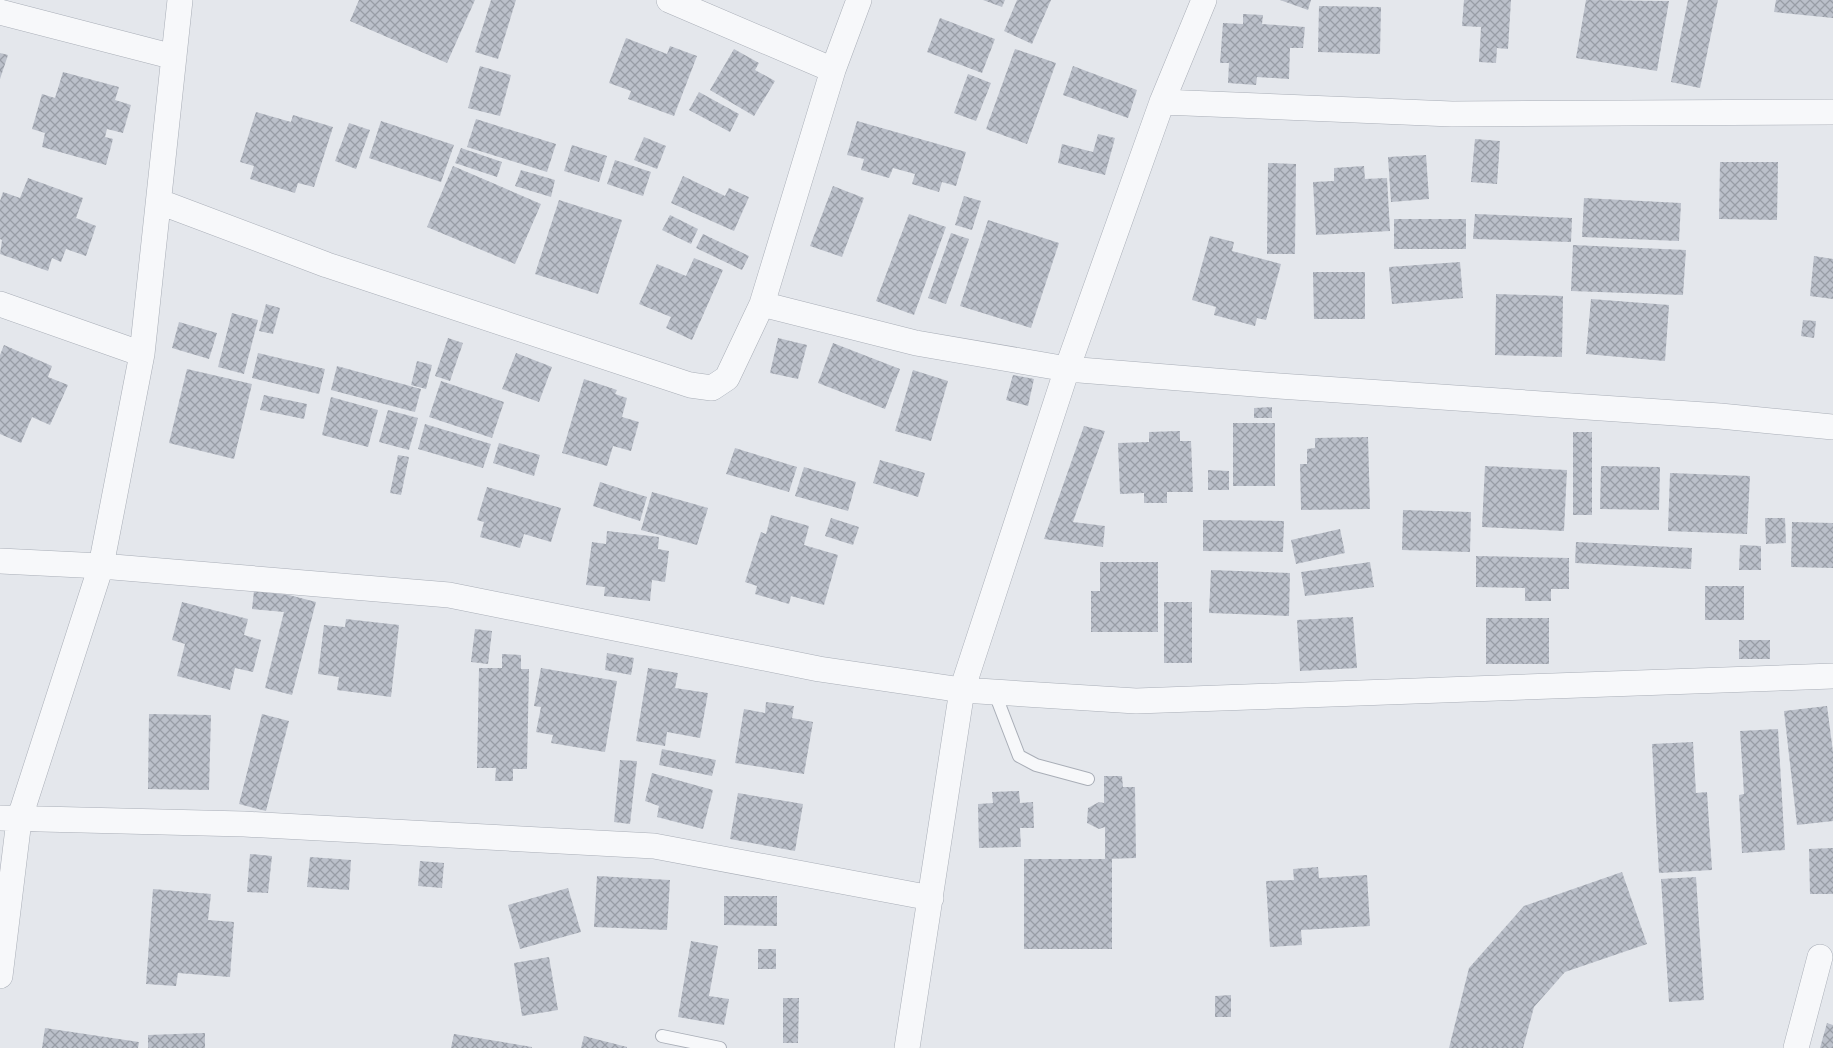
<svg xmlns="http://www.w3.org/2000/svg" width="1833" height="1048" font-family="'Nunito Sans',sans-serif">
<defs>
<pattern id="building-cross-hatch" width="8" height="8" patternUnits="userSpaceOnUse" patternTransform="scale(1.25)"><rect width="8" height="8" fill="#bbc0ca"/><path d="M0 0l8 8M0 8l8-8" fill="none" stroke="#989da6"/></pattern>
</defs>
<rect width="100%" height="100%" fill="#e4e7ec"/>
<!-- building -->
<path fill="url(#building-cross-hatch)" d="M 359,0 L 475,0 L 447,63 L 350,21 Z
M 491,0 L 516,0 L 498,59 L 475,52 Z
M 983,0 L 1005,0 L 1002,7 Z
M 1017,0 L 1051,0 L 1032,44 L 1004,31 Z
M 1280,0 L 1311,0 L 1308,10 Z
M 1464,0 L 1511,0 L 1508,49 L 1497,48 L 1496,63 L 1479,62 L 1481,27 L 1462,26 Z
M 1586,0 L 1669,1 L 1657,71 L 1576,58 Z
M 1688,0 L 1718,0 L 1700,88 L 1671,82 Z
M 1776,0 L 1833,0 L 1833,18 L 1774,12 Z
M 1319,6 L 1381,7 L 1380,54 L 1318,52 Z
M 1243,14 L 1263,15 L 1262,24 L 1305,27 L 1303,48 L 1290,48 L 1289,79 L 1257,77 L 1256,85 L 1228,83 L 1229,63 L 1220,63 L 1223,23 L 1243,24 Z
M 940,18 L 995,39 L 982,73 L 927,52 Z
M 626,38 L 667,54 L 670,46 L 697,56 L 674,116 L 628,99 L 631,91 L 609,83 Z
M 734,49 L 759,63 L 755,70 L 775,81 L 754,116 L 710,90 Z
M 1015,49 L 1056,63 L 1027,144 L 986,129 Z
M 0,53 L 8,55 L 0,79 Z
M 480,66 L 511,75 L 500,116 L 468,108 Z
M 1073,66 L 1137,90 L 1128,118 L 1063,95 Z
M 63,72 L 119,87 L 115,100 L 131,105 L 123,133 L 107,129 L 105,137 L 113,139 L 106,165 L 42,147 L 45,133 L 32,129 L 42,94 L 55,98 Z
M 968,74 L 991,83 L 976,121 L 954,113 Z
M 699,92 L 739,114 L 730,132 L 689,110 Z
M 256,112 L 291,122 L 293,115 L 333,127 L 314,187 L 298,183 L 295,193 L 250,179 L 254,166 L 240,162 Z
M 476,119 L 556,144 L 547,172 L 467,147 Z
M 381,121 L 454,145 L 441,182 L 369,158 Z
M 857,121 L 966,152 L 956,186 L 942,182 L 939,192 L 912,184 L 915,174 L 893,168 L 889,178 L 861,170 L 864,159 L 847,155 Z
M 349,123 L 370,130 L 356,169 L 335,161 Z
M 1098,134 L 1115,138 L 1105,175 L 1058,163 L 1062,144 L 1093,152 Z
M 644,137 L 666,146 L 657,169 L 634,160 Z
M 1475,139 L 1500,141 L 1497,184 L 1471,182 Z
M 572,145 L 607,156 L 599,182 L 564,171 Z
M 461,148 L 502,162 L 497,177 L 455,163 Z
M 1426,155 L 1429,199 L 1391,202 L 1388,157 Z
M 615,160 L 651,172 L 643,196 L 607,184 Z
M 1720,162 L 1778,162 L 1777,220 L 1719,219 Z
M 1268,163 L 1296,164 L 1295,254 L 1267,254 Z
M 453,166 L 541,204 L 515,264 L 427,227 Z
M 1364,166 L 1365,179 L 1387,178 L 1390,231 L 1316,235 L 1313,182 L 1334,181 L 1334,168 Z
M 521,170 L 555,180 L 551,197 L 515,186 Z
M 683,176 L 725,196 L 729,188 L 749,197 L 734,231 L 671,203 Z
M 28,178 L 83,198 L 76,218 L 96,226 L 86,256 L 66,249 L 61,262 L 52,258 L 48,271 L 0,254 L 2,240 L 0,239 L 0,201 L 3,192 L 20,198 Z
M 833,186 L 864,198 L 842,257 L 810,246 Z
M 964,196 L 981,201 L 972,230 L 955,225 Z
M 1584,198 L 1681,203 L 1679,241 L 1582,237 Z
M 559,200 L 622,220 L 598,294 L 535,274 Z
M 909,214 L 946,227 L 914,315 L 876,301 Z
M 1475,214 L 1572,218 L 1571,242 L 1473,239 Z
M 670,215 L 698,229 L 691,244 L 662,230 Z
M 1394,219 L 1466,219 L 1466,249 L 1394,249 Z
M 988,220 L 1059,243 L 1031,328 L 960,306 Z
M 951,233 L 969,239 L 946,304 L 928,298 Z
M 703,234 L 749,256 L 742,270 L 696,248 Z
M 1210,236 L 1234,242 L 1232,251 L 1281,264 L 1266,320 L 1257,318 L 1255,326 L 1214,315 L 1216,307 L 1192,300 Z
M 1573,245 L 1686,250 L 1683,295 L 1571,291 Z
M 1814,256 L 1833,259 L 1833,299 L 1810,296 Z
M 694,258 L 723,270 L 692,340 L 666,328 L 671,317 L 639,304 L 657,264 L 686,276 Z
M 1460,262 L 1463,298 L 1392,304 L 1389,267 Z
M 1313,272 L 1365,272 L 1365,319 L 1314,319 Z
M 1496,294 L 1563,296 L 1562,357 L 1495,355 Z
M 1591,299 L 1669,305 L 1665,361 L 1586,354 Z
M 266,304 L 280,308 L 273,334 L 259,331 Z
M 232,313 L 258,320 L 244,374 L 218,367 Z
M 1803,320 L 1816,321 L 1814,338 L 1801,336 Z
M 179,322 L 217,333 L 209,359 L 172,348 Z
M 448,338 L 463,343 L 450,381 L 435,376 Z
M 778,338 L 807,345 L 798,379 L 770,373 Z
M 833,343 L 900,369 L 885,409 L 818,383 Z
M 4,345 L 52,366 L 48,377 L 68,385 L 50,425 L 32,417 L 21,443 L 0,434 L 0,355 Z
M 258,353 L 325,369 L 319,394 L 252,378 Z
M 516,353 L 552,367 L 539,402 L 502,389 Z
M 417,361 L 432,365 L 426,389 L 411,385 Z
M 337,366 L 421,389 L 415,412 L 331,390 Z
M 187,369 L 252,384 L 234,459 L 169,443 Z
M 913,370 L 948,381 L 931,441 L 895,431 Z
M 1013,375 L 1034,379 L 1028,406 L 1006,400 Z
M 584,379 L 617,390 L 615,394 L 627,398 L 622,417 L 639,422 L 631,451 L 613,446 L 607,466 L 562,453 Z
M 441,381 L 504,402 L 492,438 L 429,417 Z
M 264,395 L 307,404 L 304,419 L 260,410 Z
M 331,397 L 378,410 L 368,447 L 322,435 Z
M 1272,407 L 1272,418 L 1254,418 L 1254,408 Z
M 388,410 L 418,418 L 409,450 L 379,442 Z
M 1233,423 L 1275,423 L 1275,486 L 1233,486 Z
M 425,424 L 491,444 L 483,468 L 418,449 Z
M 1084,426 L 1105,431 L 1073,522 L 1105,526 L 1103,547 L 1044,539 Z
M 1180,431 L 1180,441 L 1191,441 L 1193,492 L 1167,492 L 1167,503 L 1144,503 L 1144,493 L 1120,494 L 1118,443 L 1149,442 L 1149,432 Z
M 1573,432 L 1592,432 L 1592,515 L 1573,515 Z
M 1368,437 L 1370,509 L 1301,510 L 1300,464 L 1307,464 L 1307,449 L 1315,448 L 1315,438 Z
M 499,443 L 540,455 L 534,476 L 493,463 Z
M 735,448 L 797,467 L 789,492 L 726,474 Z
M 398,455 L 409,457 L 401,495 L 390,493 Z
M 880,460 L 925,473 L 918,497 L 873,483 Z
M 1485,466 L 1567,470 L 1564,531 L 1482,527 Z
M 1601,466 L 1660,467 L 1659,510 L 1600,509 Z
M 804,467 L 856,482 L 848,511 L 795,496 Z
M 1208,470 L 1229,471 L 1229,490 L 1208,490 Z
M 1670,473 L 1750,476 L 1747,534 L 1668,531 Z
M 600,482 L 647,497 L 640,521 L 593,506 Z
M 487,487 L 561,508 L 551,542 L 524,534 L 520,548 L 480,537 L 484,522 L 477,520 Z
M 652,492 L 708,508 L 697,545 L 641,530 Z
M 1403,510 L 1471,512 L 1470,552 L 1402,550 Z
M 771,515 L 809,526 L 804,545 L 838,555 L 824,605 L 791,596 L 789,604 L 755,594 L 757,586 L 745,582 L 761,532 L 766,534 Z
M 831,518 L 859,527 L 853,545 L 825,536 Z
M 1765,518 L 1785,518 L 1786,543 L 1766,544 Z
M 1203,520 L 1284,521 L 1283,552 L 1203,551 Z
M 1792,522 L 1833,523 L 1833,568 L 1791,567 Z
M 1340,529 L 1345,553 L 1296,564 L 1291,540 Z
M 607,531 L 659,537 L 658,549 L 669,551 L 665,582 L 652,580 L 650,601 L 604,596 L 605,587 L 586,585 L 592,542 L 606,544 Z
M 1576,542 L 1692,548 L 1691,569 L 1575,563 Z
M 1740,545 L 1761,546 L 1761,570 L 1739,570 Z
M 1476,556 L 1569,558 L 1569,589 L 1551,589 L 1551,601 L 1525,601 L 1525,588 L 1476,587 Z
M 1100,562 L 1158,562 L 1158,632 L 1091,632 L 1091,591 L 1100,591 Z
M 1370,562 L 1374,587 L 1305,596 L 1301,572 Z
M 1211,570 L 1290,573 L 1289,616 L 1209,613 Z
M 1705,586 L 1744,586 L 1744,620 L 1705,620 Z
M 254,591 L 289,595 L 316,602 L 292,695 L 265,688 L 284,612 L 252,609 Z
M 182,602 L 248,619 L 244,635 L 261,640 L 253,672 L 235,668 L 230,690 L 177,676 L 185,644 L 172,640 Z
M 1164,602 L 1192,602 L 1192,663 L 1164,663 Z
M 1353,617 L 1357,668 L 1300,671 L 1297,620 Z
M 1486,618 L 1549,618 L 1549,664 L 1486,664 Z
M 346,619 L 399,625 L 391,697 L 337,690 L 339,677 L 318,674 L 324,625 L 345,627 Z
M 475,629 L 492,631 L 488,664 L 471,662 Z
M 1739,640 L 1770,640 L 1770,659 L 1739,659 Z
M 607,653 L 634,658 L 631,675 L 605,670 Z
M 502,654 L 521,655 L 521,669 L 529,669 L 527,769 L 513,769 L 513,781 L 495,781 L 496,768 L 477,768 L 479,668 L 502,668 Z
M 541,668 L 617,681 L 605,752 L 551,743 L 553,735 L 536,732 L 541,707 L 534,706 Z
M 648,668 L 678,673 L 675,688 L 708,693 L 700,738 L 667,732 L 665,746 L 636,741 Z
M 766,702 L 794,706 L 792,718 L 813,722 L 804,774 L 735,763 L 744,709 L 765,713 Z
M 1827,706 L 1833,752 L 1833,821 L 1797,825 L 1784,711 Z
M 149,714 L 211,715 L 209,790 L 148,789 Z
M 262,714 L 289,721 L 266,811 L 239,804 Z
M 1778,729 L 1785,850 L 1742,853 L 1739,795 L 1744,794 L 1740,731 Z
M 1693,742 L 1696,793 L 1707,792 L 1712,870 L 1659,873 L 1652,744 Z
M 662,749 L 716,760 L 712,776 L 659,765 Z
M 620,760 L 637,761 L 630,824 L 614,822 Z
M 652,773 L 713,790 L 703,829 L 657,817 L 659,806 L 645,801 Z
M 1104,776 L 1122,776 L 1123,787 L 1135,787 L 1136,858 L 1105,859 L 1105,827 L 1099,829 L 1087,823 L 1088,808 L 1099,802 L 1104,803 Z
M 1019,791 L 1020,803 L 1033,802 L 1034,828 L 1020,828 L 1021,847 L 979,848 L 978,804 L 993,803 L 992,792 Z
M 738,793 L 803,804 L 795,851 L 730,839 Z
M 1833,848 L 1833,894 L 1810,894 L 1809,849 Z
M 250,854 L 272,856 L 268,893 L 247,892 Z
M 310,857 L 351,860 L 349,890 L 307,887 Z
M 1024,859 L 1112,859 L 1112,949 L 1024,949 Z
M 420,861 L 444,863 L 442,888 L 418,886 Z
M 1318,867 L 1319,878 L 1367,875 L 1370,926 L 1301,930 L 1302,945 L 1270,947 L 1266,881 L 1294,880 L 1293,869 Z
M 1622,872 L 1647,944 L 1565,972 L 1534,1007 L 1523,1048 L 1449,1048 L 1469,968 L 1524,906 Z
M 597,876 L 670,880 L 667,930 L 594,927 Z
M 1696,877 L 1704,1000 L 1669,1002 L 1661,879 Z
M 568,888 L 581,932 L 520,949 L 508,905 Z
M 153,889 L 211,894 L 208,920 L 234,922 L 230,977 L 178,973 L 176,986 L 146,984 Z
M 724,896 L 777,896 L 777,926 L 724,925 Z
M 691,941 L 718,946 L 709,996 L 729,999 L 724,1025 L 678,1017 Z
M 758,949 L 776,949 L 776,969 L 758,969 Z
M 549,957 L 558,1010 L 522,1016 L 514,963 Z
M 1231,995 L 1231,1017 L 1215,1017 L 1215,996 Z
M 783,998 L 799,998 L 798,1043 L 783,1043 Z
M 1827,1023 L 1833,1025 L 1833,1048 L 1820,1048 Z
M 45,1028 L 139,1042 L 138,1048 L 42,1048 Z
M 205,1033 L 205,1048 L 148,1048 L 148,1035 Z
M 454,1034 L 532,1047 L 532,1048 L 451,1048 Z
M 584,1036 L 627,1047 L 627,1048 L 581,1048 Z"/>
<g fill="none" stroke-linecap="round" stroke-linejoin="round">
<!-- lane casing -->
<g stroke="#a9aeb7" stroke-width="14">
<path id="lane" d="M 994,691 L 1019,756 L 1036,765 L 1088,779
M 662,1036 L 720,1048"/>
</g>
<!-- street casing -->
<g stroke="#a9aeb7" stroke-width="26">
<path id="street" d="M 669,0 L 833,70
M 0,12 L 174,57
M 1162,102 L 1452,114 L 1833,112
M 160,202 L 327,265 L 690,385 L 712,388 L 727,378 L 762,304 L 833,70 L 859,0
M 0,304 L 142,354
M 762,304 L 916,343 L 1067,369 L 1279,386 L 1720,416 L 1833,427
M 0,561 L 101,566 L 449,595 L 819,669 L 962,690 L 1136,701 L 1833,676
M 0,818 L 244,824 L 654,846 L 931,898
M 0,976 L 19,820 L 101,566 L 142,354 L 180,0
M 907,1048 L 962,690 L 1067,369 L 1162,102 L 1204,0
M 1796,1048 L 1820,957"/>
</g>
<!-- lane -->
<use href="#lane" stroke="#f7f8fa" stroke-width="12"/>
<!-- street -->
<use href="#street" stroke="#f7f8fa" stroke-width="25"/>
</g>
</svg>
